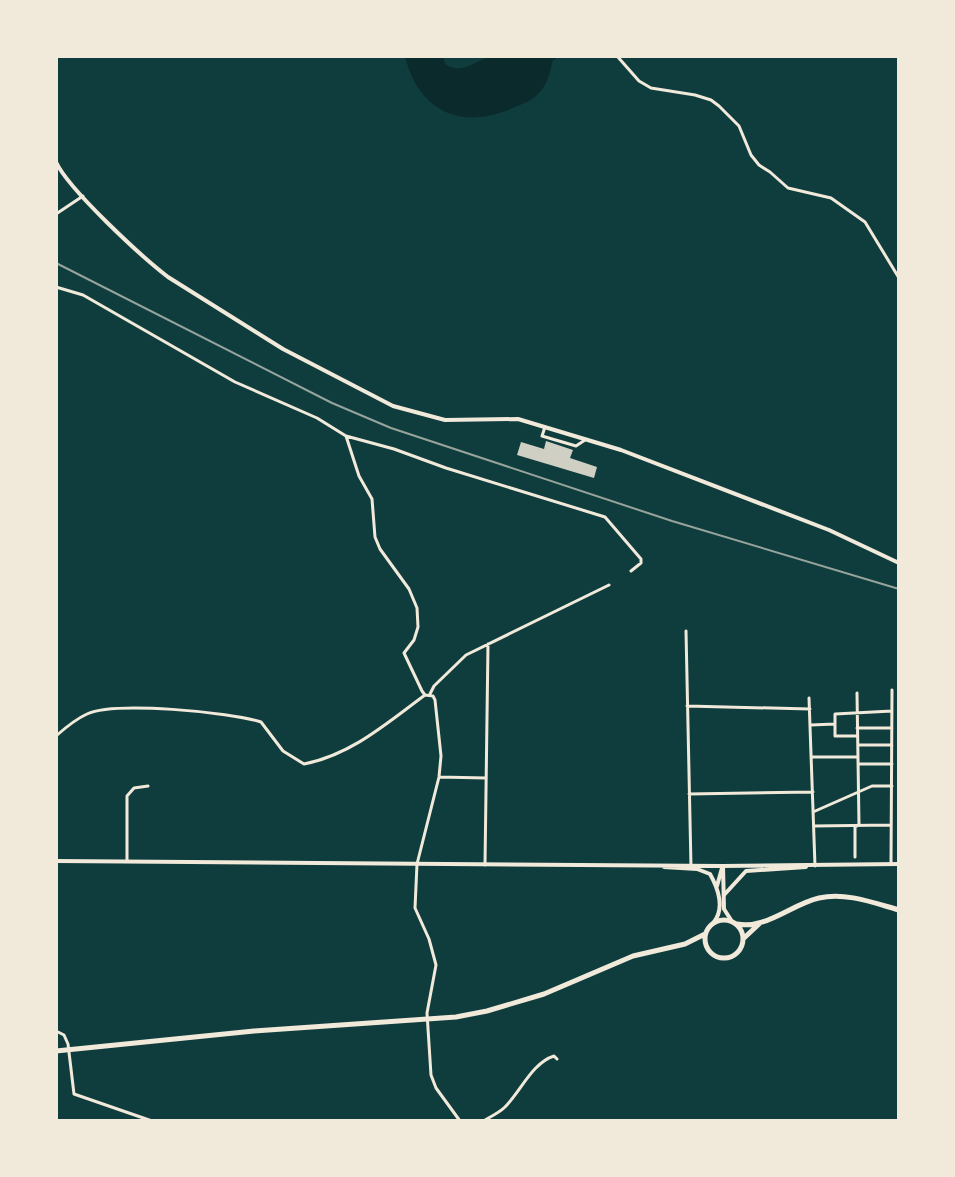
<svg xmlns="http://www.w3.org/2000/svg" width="955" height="1177" font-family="'PT Sans Narrow',sans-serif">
<rect width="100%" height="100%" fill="#0f3d3e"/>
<!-- water -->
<path fill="#0a2a2b" d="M 405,56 L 443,56 L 445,64 C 464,76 474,60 492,56 C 511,52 536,56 556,56 L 556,59 L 553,60 C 550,71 548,84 539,93 C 532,101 522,104 513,108 C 461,131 418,111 405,56 Z"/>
<!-- building -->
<path fill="#cfcfc3" d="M 546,441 L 573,450 L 570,458 L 597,467 L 594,478 L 517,455 L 521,442 L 544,449 Z"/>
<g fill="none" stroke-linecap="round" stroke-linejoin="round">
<!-- minor -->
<path stroke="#f1e9da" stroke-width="3" d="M 617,56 L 639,81 L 651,88 L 695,95 L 711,100 L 719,106 L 739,126 L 751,155 L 759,165 L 770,172 L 788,188 L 831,198 L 865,222 L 899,278
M 56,214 L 83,196
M 56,287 L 83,295 L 235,382 L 317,418 L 346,436 L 359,476 L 372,499 L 375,537 L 380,549 L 409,589 L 417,608 L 418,627 L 414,640 L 404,653 L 422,691 L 425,695 L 433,696 L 435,700 L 441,756 L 439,777 L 417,864 L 415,908 L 429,939 L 436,965 L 427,1013 L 431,1075 L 436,1088 L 460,1121
M 545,427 L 542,436 L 576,446 L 585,440
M 346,436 L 394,449 L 446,468 L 605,517 L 641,559 L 641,563 L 631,571
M 686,631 L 691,867
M 430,694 L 434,686 L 466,655 L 609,585
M 809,698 L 815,866
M 687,706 L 810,709
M 835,724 L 835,736 L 857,736
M 811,725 L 835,724 L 835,714 L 892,711
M 857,728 L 892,728
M 56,736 C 65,728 76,719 87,714 C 114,701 230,712 261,722 L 283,751 L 304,764 C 351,755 387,723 425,695
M 858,745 L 892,745
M 811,757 L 858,757
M 860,764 L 892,764
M 439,777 L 486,778
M 689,794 L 813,792
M 813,812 L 872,786 L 892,786
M 814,826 L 890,825
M 855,857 L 855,827 L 859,825 L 857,693
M 127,861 L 127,796 L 134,788 L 148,786
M 891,864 L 892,690
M 485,865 L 488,644
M 56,1031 L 64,1035 L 68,1044 L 74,1094 L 152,1121
M 483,1121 C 490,1117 499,1113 505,1107 C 521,1091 532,1063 554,1056 L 557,1059"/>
<!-- tertiary -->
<path stroke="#f1e9da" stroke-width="4" d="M 56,162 C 69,190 142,257 168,277 L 283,349 L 393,406 L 445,420 L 518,419 L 621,450 L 829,530 L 899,563
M 723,866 L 899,864
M 724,895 L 746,871 L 806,867"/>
<!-- secondary -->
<path stroke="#f1e9da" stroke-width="4" d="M 56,861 L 723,866
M 723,866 L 724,909 L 731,920
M 664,867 L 697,869 L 710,874 C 718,888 725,908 714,922
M 717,886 L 722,868"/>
<!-- primary -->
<path stroke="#f1e9da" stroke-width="5" d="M705 939a19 19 0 1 1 38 0a19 19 0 1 1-38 0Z
M 737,924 C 765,930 792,904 819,898 C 846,892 874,903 899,910
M 743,939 L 759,924
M 56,1051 L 254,1031 L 456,1017 L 487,1011 L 544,994 L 633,956 L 685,944 L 705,934"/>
<!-- rail -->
<path stroke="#97a49c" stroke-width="2" d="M 56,263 L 332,403 L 391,428 L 672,521 L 899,589"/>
</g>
<!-- border -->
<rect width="955" height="1177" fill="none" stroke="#f1e9da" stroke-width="116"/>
</svg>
